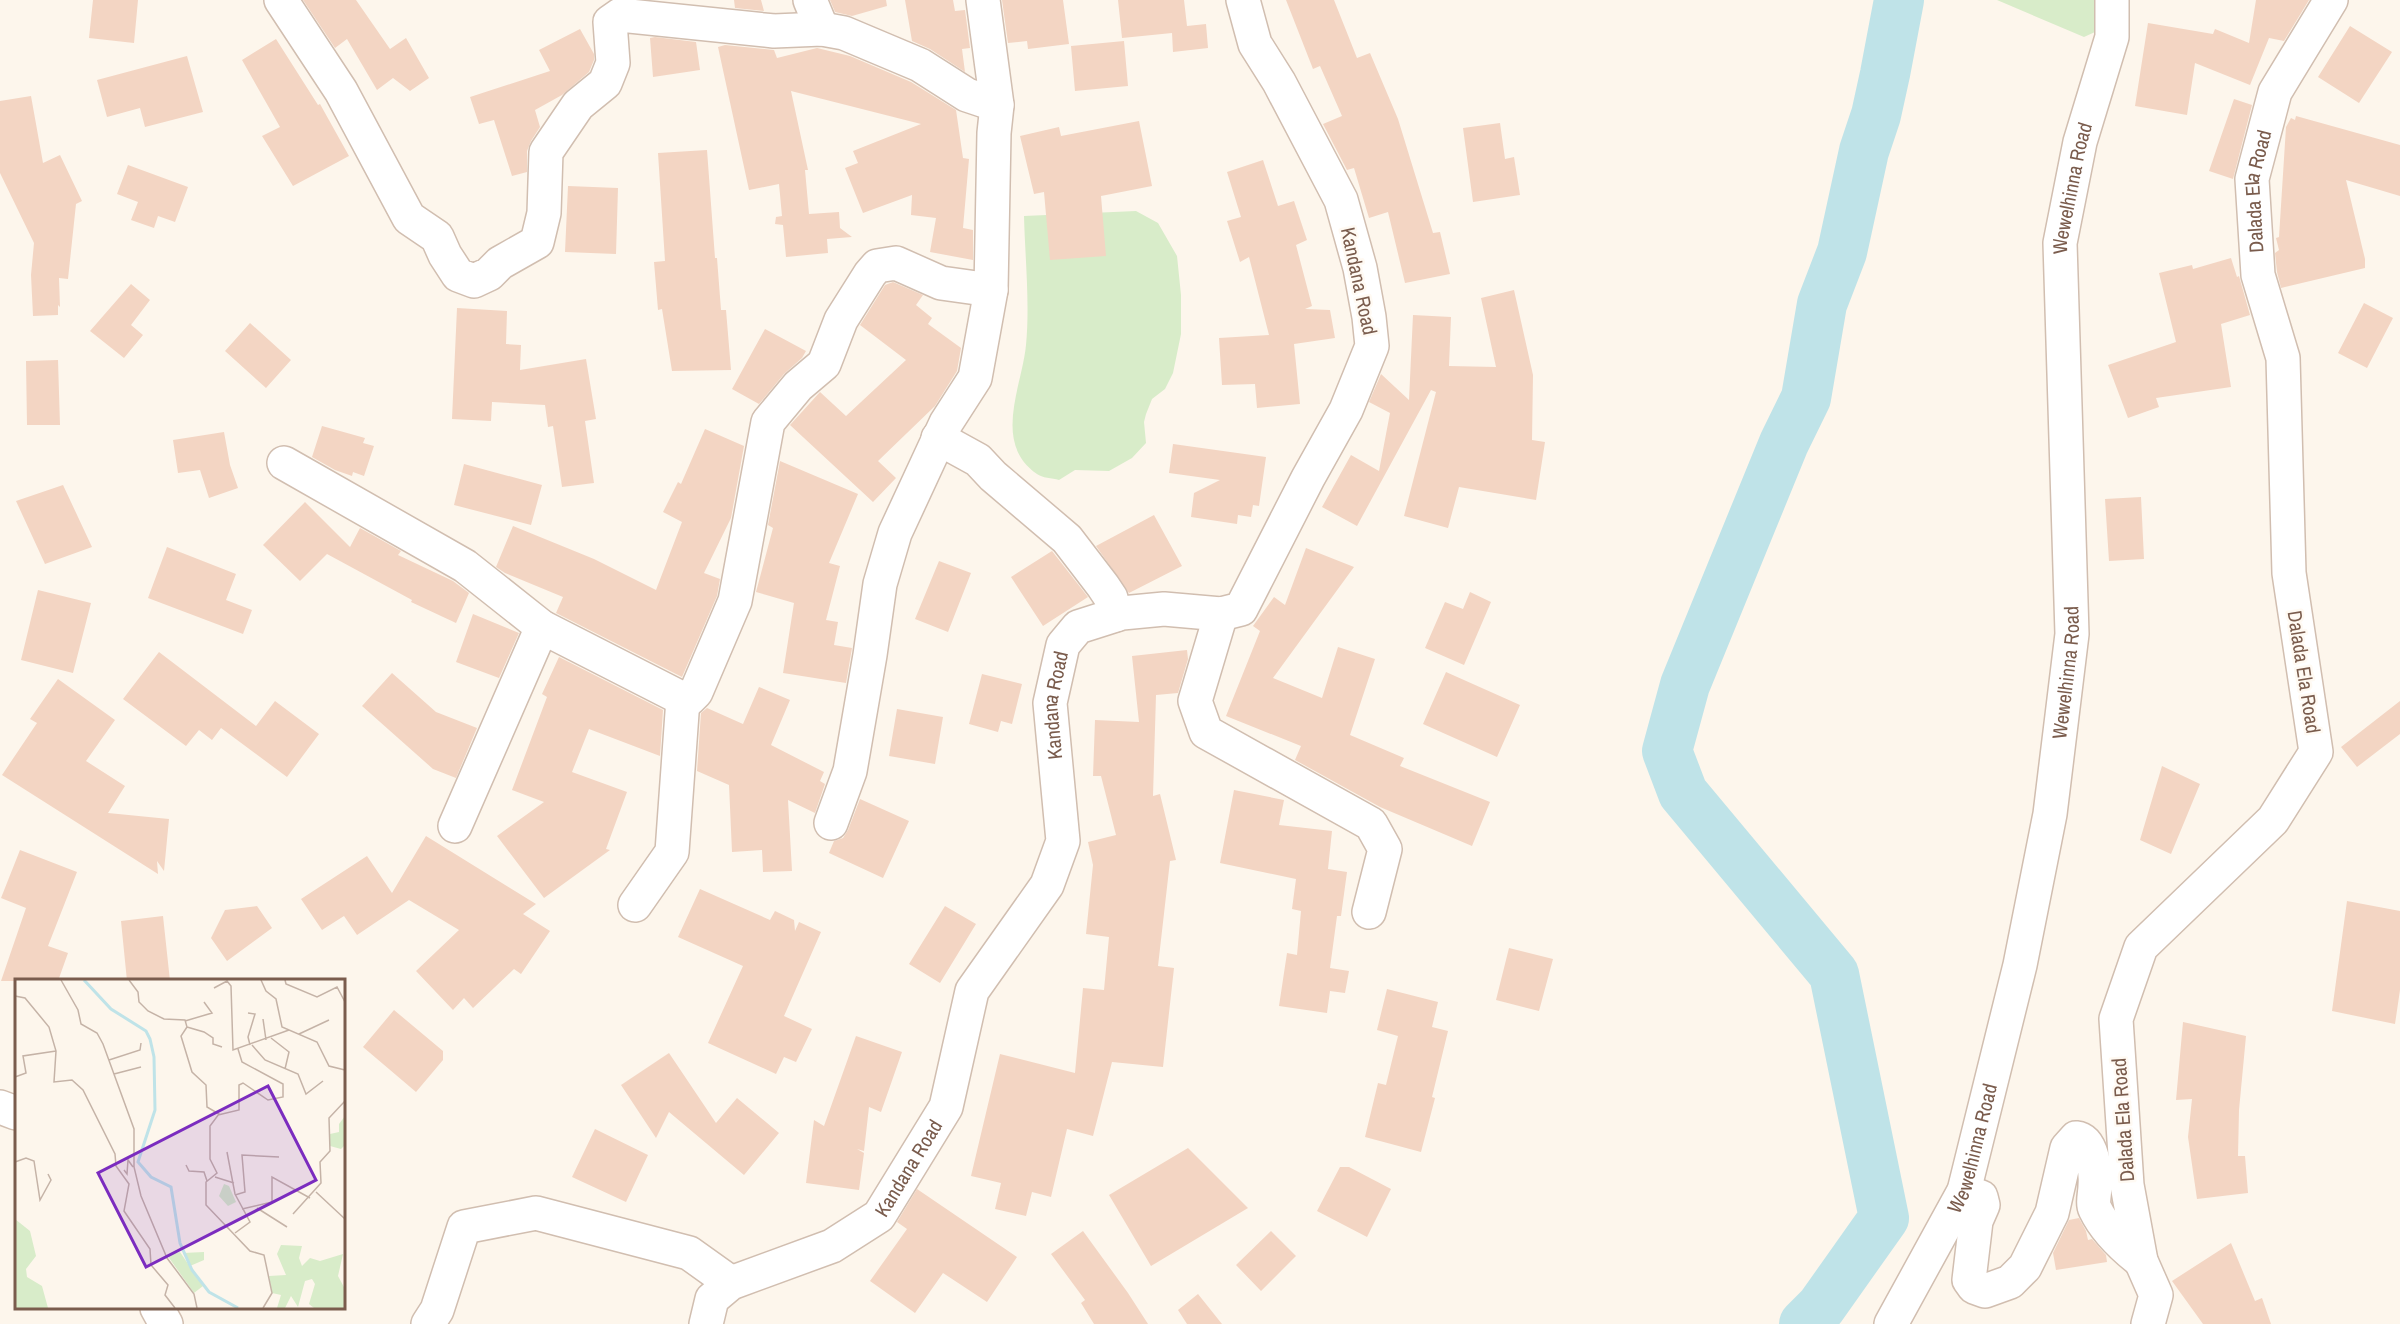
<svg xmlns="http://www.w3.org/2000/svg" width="2400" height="1324" font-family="'Archivo Narrow',sans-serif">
<rect width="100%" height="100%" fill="#fdf6ec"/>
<!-- green -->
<path fill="#d8ecc9" d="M 1997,0 L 2096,0 L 2099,12 L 2095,32 L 2084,37 Z
M 1136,211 L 1158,223 L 1177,256 L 1181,295 L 1181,334 L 1173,373 L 1165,389 L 1152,399 L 1146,414 L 1144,422 L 1146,443 L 1132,458 L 1109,471 L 1075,470 L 1059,480 C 1052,478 1042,478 1037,474 C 992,443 1022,387 1026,345 C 1030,304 1025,257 1024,216 Z"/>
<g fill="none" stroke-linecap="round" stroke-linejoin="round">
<!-- river -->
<path stroke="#bfe3e8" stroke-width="50" d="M 1804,1324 L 1821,1307 L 1884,1218 L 1834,974 L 1683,793 L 1667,751 L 1685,685 L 1784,443 L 1806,398 L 1822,304 L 1842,252 L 1864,151 L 1876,115 L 1885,74 L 1899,0"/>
</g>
<!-- building -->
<path fill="#f3d5c3" d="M 93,0 L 138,0 L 134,43 L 89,38 Z
M 303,0 L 356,0 L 390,49 L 406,38 L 429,78 L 410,91 L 393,78 L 377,90 L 347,39 L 335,48 Z
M 734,0 L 761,0 L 764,11 L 735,8 Z
M 830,0 L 886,0 L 887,6 L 852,16 L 835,12 Z
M 905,0 L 953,0 L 955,11 L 965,10 L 970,48 L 962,49 L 965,72 L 930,49 L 912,41 Z
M 1002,0 L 1063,0 L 1069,44 L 1028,49 L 1027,41 L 1008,43 Z
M 1118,0 L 1184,0 L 1187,26 L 1206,24 L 1208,48 L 1173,52 L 1172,33 L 1122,38 Z
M 1286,0 L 1334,0 L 1357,58 L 1370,53 L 1398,119 L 1433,233 L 1440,232 L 1450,274 L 1405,283 L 1388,212 L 1369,218 L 1354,168 L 1347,170 L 1323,124 L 1342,116 L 1320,66 L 1313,69 Z
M 2256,0 L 2309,0 L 2284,41 L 2269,38 L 2250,85 L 2195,63 L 2187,115 L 2135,106 L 2148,23 L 2213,34 L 2215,29 L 2249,43 Z
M 2350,26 L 2392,52 L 2359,103 L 2318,77 Z
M 580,29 L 594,54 L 594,60 L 589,72 L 562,95 L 535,110 L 540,127 L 531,141 L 527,151 L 527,172 L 512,176 L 494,120 L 479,124 L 470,97 L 550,71 L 539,50 Z
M 655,37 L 696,42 L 700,70 L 653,77 L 650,38 Z
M 276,39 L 318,105 L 320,104 L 349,156 L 293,186 L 262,136 L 280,127 L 242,60 Z
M 1124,41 L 1128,86 L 1075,91 L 1071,46 Z
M 725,45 L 774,50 L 777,58 L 817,48 L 850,56 L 911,82 L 956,110 L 963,158 L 969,159 L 963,228 L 973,230 L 973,260 L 930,252 L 936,218 L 911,215 L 912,195 L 863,213 L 845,168 L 858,163 L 853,151 L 921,124 L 791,91 L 808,170 L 805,170 L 809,214 L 839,212 L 840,228 L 852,237 L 827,239 L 828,253 L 786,257 L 783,225 L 775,224 L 776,217 L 782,216 L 779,184 L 749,190 L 718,47 Z
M 187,56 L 203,112 L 145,127 L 140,108 L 107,117 L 97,80 Z
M 31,96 L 43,163 L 60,155 L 82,201 L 76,204 L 68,279 L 59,278 L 60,307 L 58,305 L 58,315 L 33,316 L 31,275 L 34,243 L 0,173 L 0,101 Z
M 2234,99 L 2252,105 L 2233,179 L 2209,171 Z
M 2296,116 L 2400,145 L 2400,196 L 2346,180 L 2365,259 L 2365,268 L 2281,288 L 2277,272 L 2275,253 L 2279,250 L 2276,238 L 2279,237 L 2286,127 L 2291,118 L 2295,120 Z
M 1139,121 L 1152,186 L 1101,196 L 1106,256 L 1050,260 L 1044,192 L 1034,194 L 1020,136 L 1059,127 L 1061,136 Z
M 1500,123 L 1505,159 L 1514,157 L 1520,195 L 1473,202 L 1463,128 Z
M 707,150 L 715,258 L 717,258 L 721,310 L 726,310 L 731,370 L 672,371 L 662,309 L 658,310 L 654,262 L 665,261 L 658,153 Z
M 1263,160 L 1278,206 L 1294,201 L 1307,240 L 1296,245 L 1312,306 L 1305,309 L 1330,310 L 1335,338 L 1294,344 L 1300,404 L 1257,408 L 1255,384 L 1222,385 L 1219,338 L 1269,335 L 1249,257 L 1240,262 L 1227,221 L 1241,217 L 1227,172 Z
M 128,165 L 188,187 L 175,222 L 158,216 L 154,228 L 131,220 L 138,202 L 117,194 Z
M 568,186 L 618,188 L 616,254 L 565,252 Z
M 2231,258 L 2237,277 L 2239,276 L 2250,315 L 2221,324 L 2231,387 L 2156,398 L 2159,407 L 2128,418 L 2108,365 L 2176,342 L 2159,273 L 2192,265 L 2193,269 Z
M 893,282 L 923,295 L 916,305 L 932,318 L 928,324 L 961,348 L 957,371 L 935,406 L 878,461 L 896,478 L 873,502 L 790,425 L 820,392 L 846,416 L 906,360 L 860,325 L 885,285 Z
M 131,284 L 150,300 L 131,325 L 143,335 L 124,358 L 90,331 Z
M 1514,290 L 1533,375 L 1532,440 L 1545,442 L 1536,500 L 1459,487 L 1448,528 L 1404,516 L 1436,392 L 1431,390 L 1357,526 L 1322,507 L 1351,455 L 1379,471 L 1390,413 L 1369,402 L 1381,374 L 1409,400 L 1413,315 L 1451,317 L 1449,366 L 1496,367 L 1481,298 Z
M 2364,303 L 2393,318 L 2367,368 L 2338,353 Z
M 457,308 L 507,311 L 506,344 L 521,345 L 520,370 L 586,359 L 596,419 L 585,421 L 594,483 L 562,487 L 553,426 L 548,427 L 545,405 L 492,402 L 491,421 L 452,419 Z
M 250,323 L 291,360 L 266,388 L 225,351 Z
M 765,329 L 806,351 L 802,358 L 784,374 L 759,404 L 732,389 Z
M 58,360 L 60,425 L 27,425 L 26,361 Z
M 322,426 L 365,438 L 363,443 L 374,446 L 364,476 L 353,472 L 352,476 L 335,470 L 312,457 Z
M 705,429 L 744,446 L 731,518 L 704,573 L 720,579 L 717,596 L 682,677 L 556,613 L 563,597 L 505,573 L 496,567 L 513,526 L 594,559 L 656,590 L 682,522 L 663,512 L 678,482 L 681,484 Z
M 224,432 L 230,465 L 238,488 L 209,498 L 200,470 L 178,473 L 173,440 Z
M 1173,444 L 1266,457 L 1259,506 L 1253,505 L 1251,517 L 1238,515 L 1237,524 L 1191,517 L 1194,493 L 1220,480 L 1169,473 Z
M 780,461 L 858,494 L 829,563 L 840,566 L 826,620 L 838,622 L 834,645 L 852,648 L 846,683 L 783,673 L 794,603 L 756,592 L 773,528 L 768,525 Z
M 464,464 L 542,485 L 531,525 L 454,505 Z
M 63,485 L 92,547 L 45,564 L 16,501 Z
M 2141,497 L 2144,559 L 2109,561 L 2105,499 Z
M 305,502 L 350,547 L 360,528 L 401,551 L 398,555 L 453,581 L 469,593 L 456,623 L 411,602 L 412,600 L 327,554 L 300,581 L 263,545 Z
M 1154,515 L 1182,566 L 1129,593 L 1096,546 Z
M 167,547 L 236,574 L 226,600 L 252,610 L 243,634 L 148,598 Z
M 1306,548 L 1354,567 L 1273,678 L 1322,698 L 1338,647 L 1375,659 L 1350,735 L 1404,758 L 1400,766 L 1490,802 L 1472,846 L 1380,807 L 1295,760 L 1301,746 L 1226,716 L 1260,631 L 1253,626 L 1274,597 L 1285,605 Z
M 1052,551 L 1088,597 L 1043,626 L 1011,577 Z
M 939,561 L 971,573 L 948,632 L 915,619 Z
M 38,590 L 91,603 L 73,673 L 21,660 Z
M 1470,592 L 1491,602 L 1464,665 L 1425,648 L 1445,602 L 1463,609 Z
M 473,614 L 519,633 L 499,678 L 456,662 Z
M 1187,650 L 1188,659 L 1178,693 L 1156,695 L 1153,796 L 1160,794 L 1176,860 L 1170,861 L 1158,966 L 1174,968 L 1163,1067 L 1112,1062 L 1093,1136 L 1067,1129 L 1051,1197 L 1032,1192 L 1026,1216 L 995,1209 L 1001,1183 L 971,1176 L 1000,1054 L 1075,1073 L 1083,988 L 1104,990 L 1109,937 L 1086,934 L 1093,865 L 1088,842 L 1116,835 L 1101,776 L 1093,776 L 1095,720 L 1139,722 L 1132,656 Z
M 159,652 L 256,726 L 275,701 L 319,734 L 287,777 L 221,728 L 212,740 L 199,730 L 186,746 L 123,699 Z
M 559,657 L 663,710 L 660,756 L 589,729 L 572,772 L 627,792 L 606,849 L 610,850 L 544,898 L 497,836 L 544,802 L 512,790 L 547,697 L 542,694 Z
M 1446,672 L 1520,705 L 1497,757 L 1423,724 Z
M 392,673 L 436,712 L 477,728 L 456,778 L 433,769 L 362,706 Z
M 982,674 L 1022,684 L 1012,724 L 1001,721 L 998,732 L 969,724 Z
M 58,679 L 115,720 L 86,761 L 125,786 L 108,813 L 169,819 L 164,871 L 157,861 L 158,874 L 2,775 L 37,723 L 30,719 Z
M 759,687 L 790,700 L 771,745 L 824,772 L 820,781 L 825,784 L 815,813 L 788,800 L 792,871 L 763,872 L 762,850 L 732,852 L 729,785 L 697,771 L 701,713 L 707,708 L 743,724 Z
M 2400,701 L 2400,734 L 2357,767 L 2341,747 Z
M 897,709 L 943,717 L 935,764 L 889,756 Z
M 2162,766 L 2200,784 L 2171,854 L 2140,840 Z
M 1234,790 L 1284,800 L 1279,825 L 1332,831 L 1328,869 L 1347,872 L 1341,916 L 1337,916 L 1330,968 L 1349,971 L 1345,993 L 1330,991 L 1327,1013 L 1279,1006 L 1287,953 L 1297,955 L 1301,911 L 1292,909 L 1296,879 L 1220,863 Z
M 860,799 L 909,821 L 883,878 L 829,853 L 834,841 L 843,838 L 848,830 Z
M 426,836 L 536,904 L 523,914 L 550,931 L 521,974 L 514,969 L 473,1008 L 464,998 L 453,1010 L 416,971 L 459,930 L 409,900 L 357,935 L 344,916 L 322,930 L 301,899 L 367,856 L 392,893 Z
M 20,850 L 77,872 L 48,946 L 68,953 L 58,981 L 1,981 L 26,908 L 1,898 Z
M 700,889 L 770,920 L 775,911 L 794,920 L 795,931 L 799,922 L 821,932 L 784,1016 L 812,1029 L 796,1062 L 784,1057 L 776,1074 L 708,1043 L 743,966 L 678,937 Z
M 2347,901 L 2400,911 L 2400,990 L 2395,1024 L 2332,1011 Z
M 257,906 L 272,928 L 227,961 L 211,938 L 225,910 Z
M 945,906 L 976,924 L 940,983 L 909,964 Z
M 163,916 L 170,981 L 127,981 L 121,921 Z
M 1509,948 L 1553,959 L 1539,1011 L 1496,1000 Z
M 1387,989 L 1438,1002 L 1432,1027 L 1448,1031 L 1432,1097 L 1435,1098 L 1421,1152 L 1365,1137 L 1378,1083 L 1386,1085 L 1398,1036 L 1377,1030 Z
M 394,1010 L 443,1051 L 443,1060 L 416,1092 L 363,1047 Z
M 2183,1022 L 2246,1036 L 2239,1110 L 2238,1156 L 2245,1156 L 2248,1193 L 2197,1199 L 2188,1137 L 2192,1099 L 2176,1100 Z
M 856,1036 L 902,1052 L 881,1112 L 869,1107 L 864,1151 L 857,1149 L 864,1153 L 859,1190 L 806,1183 L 814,1120 L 824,1126 Z
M 669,1053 L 716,1123 L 737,1098 L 779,1133 L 744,1175 L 669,1112 L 656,1138 L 621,1085 Z
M 595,1129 L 648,1155 L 626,1202 L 572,1177 Z
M 1188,1148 L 1248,1208 L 1151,1266 L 1109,1195 Z
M 1340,1167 L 1349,1167 L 1391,1189 L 1367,1237 L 1317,1211 Z
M 917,1189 L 1017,1257 L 987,1302 L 943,1273 L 915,1313 L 870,1281 L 907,1229 L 897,1222 Z
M 2079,1218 L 2086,1231 L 2088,1240 L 2092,1239 L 2106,1255 L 2107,1262 L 2056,1270 L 2053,1253 L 2069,1220 Z
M 1083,1231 L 1128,1293 L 1148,1324 L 1094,1324 L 1081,1303 L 1085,1300 L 1051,1254 Z
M 1271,1231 L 1296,1256 L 1261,1291 L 1236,1265 Z
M 2231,1243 L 2255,1301 L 2262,1298 L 2271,1324 L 2203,1324 L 2172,1281 Z
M 1198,1294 L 1222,1324 L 1187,1324 L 1178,1310 Z"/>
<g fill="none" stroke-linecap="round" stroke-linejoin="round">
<!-- minor casing -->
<g stroke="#d1beb0" stroke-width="36">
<g id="minor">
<path d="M 281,0 L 341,91 L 409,218 L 437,237 L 445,255 L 458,275 L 474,281 L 489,274 L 500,263 L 537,242 L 544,213 L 546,152 L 578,105 L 605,83 L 613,63 L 610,22 L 620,15 L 774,31 L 822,29 L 844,33 L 920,65 L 967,95 L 997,105"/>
<path d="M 810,0 L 822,29"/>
<path d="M 938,438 L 978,460 L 993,476 L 1067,539 L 1103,586 L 1111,598 L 1115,615"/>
<path d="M 284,463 L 465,566 L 542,627 L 683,699 L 689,699 L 696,692 L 735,601 L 768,422 L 798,386 L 824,364 L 841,320 L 870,274 L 877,266 L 896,263 L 941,283 L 991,290"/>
<path d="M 1221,614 L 1195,701 L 1206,732 L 1371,824 L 1385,849 L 1369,912"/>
<path d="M 831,823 L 850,771 L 870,655 L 880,584 L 895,533 L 946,423 L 975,378 L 991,290 L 994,133 L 997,105 L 983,0"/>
<path d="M 455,826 L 542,627"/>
<path d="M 635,905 L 672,852 L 683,699"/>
<path d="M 0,1107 L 16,1113"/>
<path d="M 1964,1191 L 1981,1197 L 1983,1205 L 1976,1221 L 1969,1280 L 1974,1287 L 1985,1291 L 2010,1282 L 2025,1267 L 2052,1213 L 2067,1148 L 2076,1138 C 2093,1140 2096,1172 2095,1186 C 2095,1193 2092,1203 2095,1209 C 2105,1230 2123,1247 2141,1261"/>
<path d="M 157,1308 L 166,1324"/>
<path d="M 428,1324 L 437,1310 L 464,1227 L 536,1213 L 689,1253 L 731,1283"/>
<path id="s1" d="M 706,1324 L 712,1299 L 731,1283 L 832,1246 L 879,1216 L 946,1107 L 972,991 L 1047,885 L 1063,841 L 1050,703 L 1063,645 L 1078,627 L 1122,613 L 1164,609 L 1221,614 L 1241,609 L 1308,478 L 1346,410 L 1372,346 L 1369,317 L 1360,268 L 1341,200 L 1279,82 L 1255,44 L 1243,0"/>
<path id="s2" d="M 1891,1324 L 1964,1191 L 2020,965 L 2050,814 L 2072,634 L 2060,243 L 2080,142 L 2112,37 L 2112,0"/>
<path id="s3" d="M 2148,1324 L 2156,1295 L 2141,1261 L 2127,1185 L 2116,1019 L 2141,947 L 2273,820 L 2316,752 L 2289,573 L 2283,358 L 2258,275 L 2252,179 L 2275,92 L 2331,0"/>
</g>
</g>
<!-- minor -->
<use href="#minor" stroke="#fff" stroke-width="33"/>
</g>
<g text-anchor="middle" stroke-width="5" stroke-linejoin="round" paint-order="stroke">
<!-- street labels -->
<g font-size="20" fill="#7a5c4d" stroke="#fffaf3">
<text dy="7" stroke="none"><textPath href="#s2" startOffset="1167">Wewelhinna Road</textPath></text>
<text dy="7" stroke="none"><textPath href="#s3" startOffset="1218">Dalada Ela Road</textPath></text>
<text transform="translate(1359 281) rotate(78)" y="7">Kandana Road</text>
<text transform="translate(2304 672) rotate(81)" y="7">Dalada Ela Road</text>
<text dy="7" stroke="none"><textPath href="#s2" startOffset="681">Wewelhinna Road</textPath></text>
<text dy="7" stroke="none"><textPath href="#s1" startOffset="774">Kandana Road</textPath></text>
<text transform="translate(2123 1120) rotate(-94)" y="7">Dalada Ela Road</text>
<text dy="7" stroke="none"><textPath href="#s2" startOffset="195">Wewelhinna Road</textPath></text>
<text dy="7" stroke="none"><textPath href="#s1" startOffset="270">Kandana Road</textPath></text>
</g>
</g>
<!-- overview -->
<g transform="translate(15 979)">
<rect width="330" height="330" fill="#fdf6ec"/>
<path d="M 330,137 L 330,166 L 326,170 L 315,167 L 315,155 L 324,153 L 324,145 ZM 209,205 L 214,207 L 221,223 L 213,227 L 204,217 ZM 0,240 L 15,252 L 21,277 L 11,290 L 12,298 L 27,307 L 33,329 L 0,329 ZM 266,266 L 287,267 L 284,279 L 287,287 L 295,279 L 305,282 L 328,275 L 323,297 L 330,310 L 330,329 L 299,329 L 294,325 L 300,305 L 297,300 L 290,302 L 283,328 L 276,317 L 270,329 L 262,329 L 266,316 L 257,314 L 254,297 L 271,296 L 262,275 ZM 165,273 L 188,307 L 179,314 L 152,276 ZM 189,273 L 189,281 L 175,287 L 168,274 Z" fill="#d8ecc9"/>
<path fill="none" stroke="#bfe3e8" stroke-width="3" d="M 69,1 L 96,30 L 131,52 L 135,60 L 139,78 L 140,131 L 123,183 L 136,198 L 156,208 L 165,264 L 177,291 L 194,313 L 223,329"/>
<path fill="none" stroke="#c5b3a7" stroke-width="1.5" d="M 46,1 L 63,31 L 66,45 L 82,54 L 88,65 L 119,150 L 119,188 L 126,217 L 152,279 L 179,315 L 182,329M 114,1 L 123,13 L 124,23 L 133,32 L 149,40 L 170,41 L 172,48 L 166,57 L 177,93 L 191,106 L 192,128 L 204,135 L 195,147 L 195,180 L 202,194 L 191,203 L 191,226 L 235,272 L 249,276 L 257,314 L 248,329M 246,1 L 251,12 L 261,20 L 267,48 L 302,63 L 314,87 L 330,91M 270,1 L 271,5 L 302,18 L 322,8 L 330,23M 199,9 L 212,2 L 216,7 L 218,71 L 274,51M 0,17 L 10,19 L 34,48 L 41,72 L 39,103 L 57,101 L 68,111 L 100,175 L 101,187 L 114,205 L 109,232 L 135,270 L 136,286 L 153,306 L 150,316 L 160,329M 233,34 L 240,35 L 233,58 L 235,66M 248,40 L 251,61M 170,42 L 197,34 L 189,23M 172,48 L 189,53 L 198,59 L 198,65 L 207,68M 284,55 L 314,41M 256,59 L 274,73 L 270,90M 237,66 L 250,81 L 283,95 L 291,115 L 308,102M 94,81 L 125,71 L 126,64M 99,95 L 126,88M 0,98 L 11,94 L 8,77 L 41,72M 203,136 L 224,131 L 224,106 L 228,104 L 253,121 L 268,118 L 268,105 L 227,83 L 223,70M 212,173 L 220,215 L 235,243 L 220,254M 0,183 L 11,179 L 19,182 L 25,221 L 36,201 L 33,195M 171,186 L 174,192 L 189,193 L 192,202M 109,191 L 112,195 L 113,181 L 118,188M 200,198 L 219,204M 301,213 L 330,240M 220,216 L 230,213 L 227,176 L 264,178M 242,229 L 272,248M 227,230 L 257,223 L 257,198 L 295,219M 278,235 L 306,204 L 305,183 L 315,172 L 314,139 L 330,122"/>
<path fill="#7b2cbf" fill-opacity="0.15" stroke="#7b2cbf" stroke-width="3" d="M 253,107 L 301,201 L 131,288 L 83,194 Z"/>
<rect width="330" height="330" fill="none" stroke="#7a5c4d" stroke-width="3"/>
</g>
</svg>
